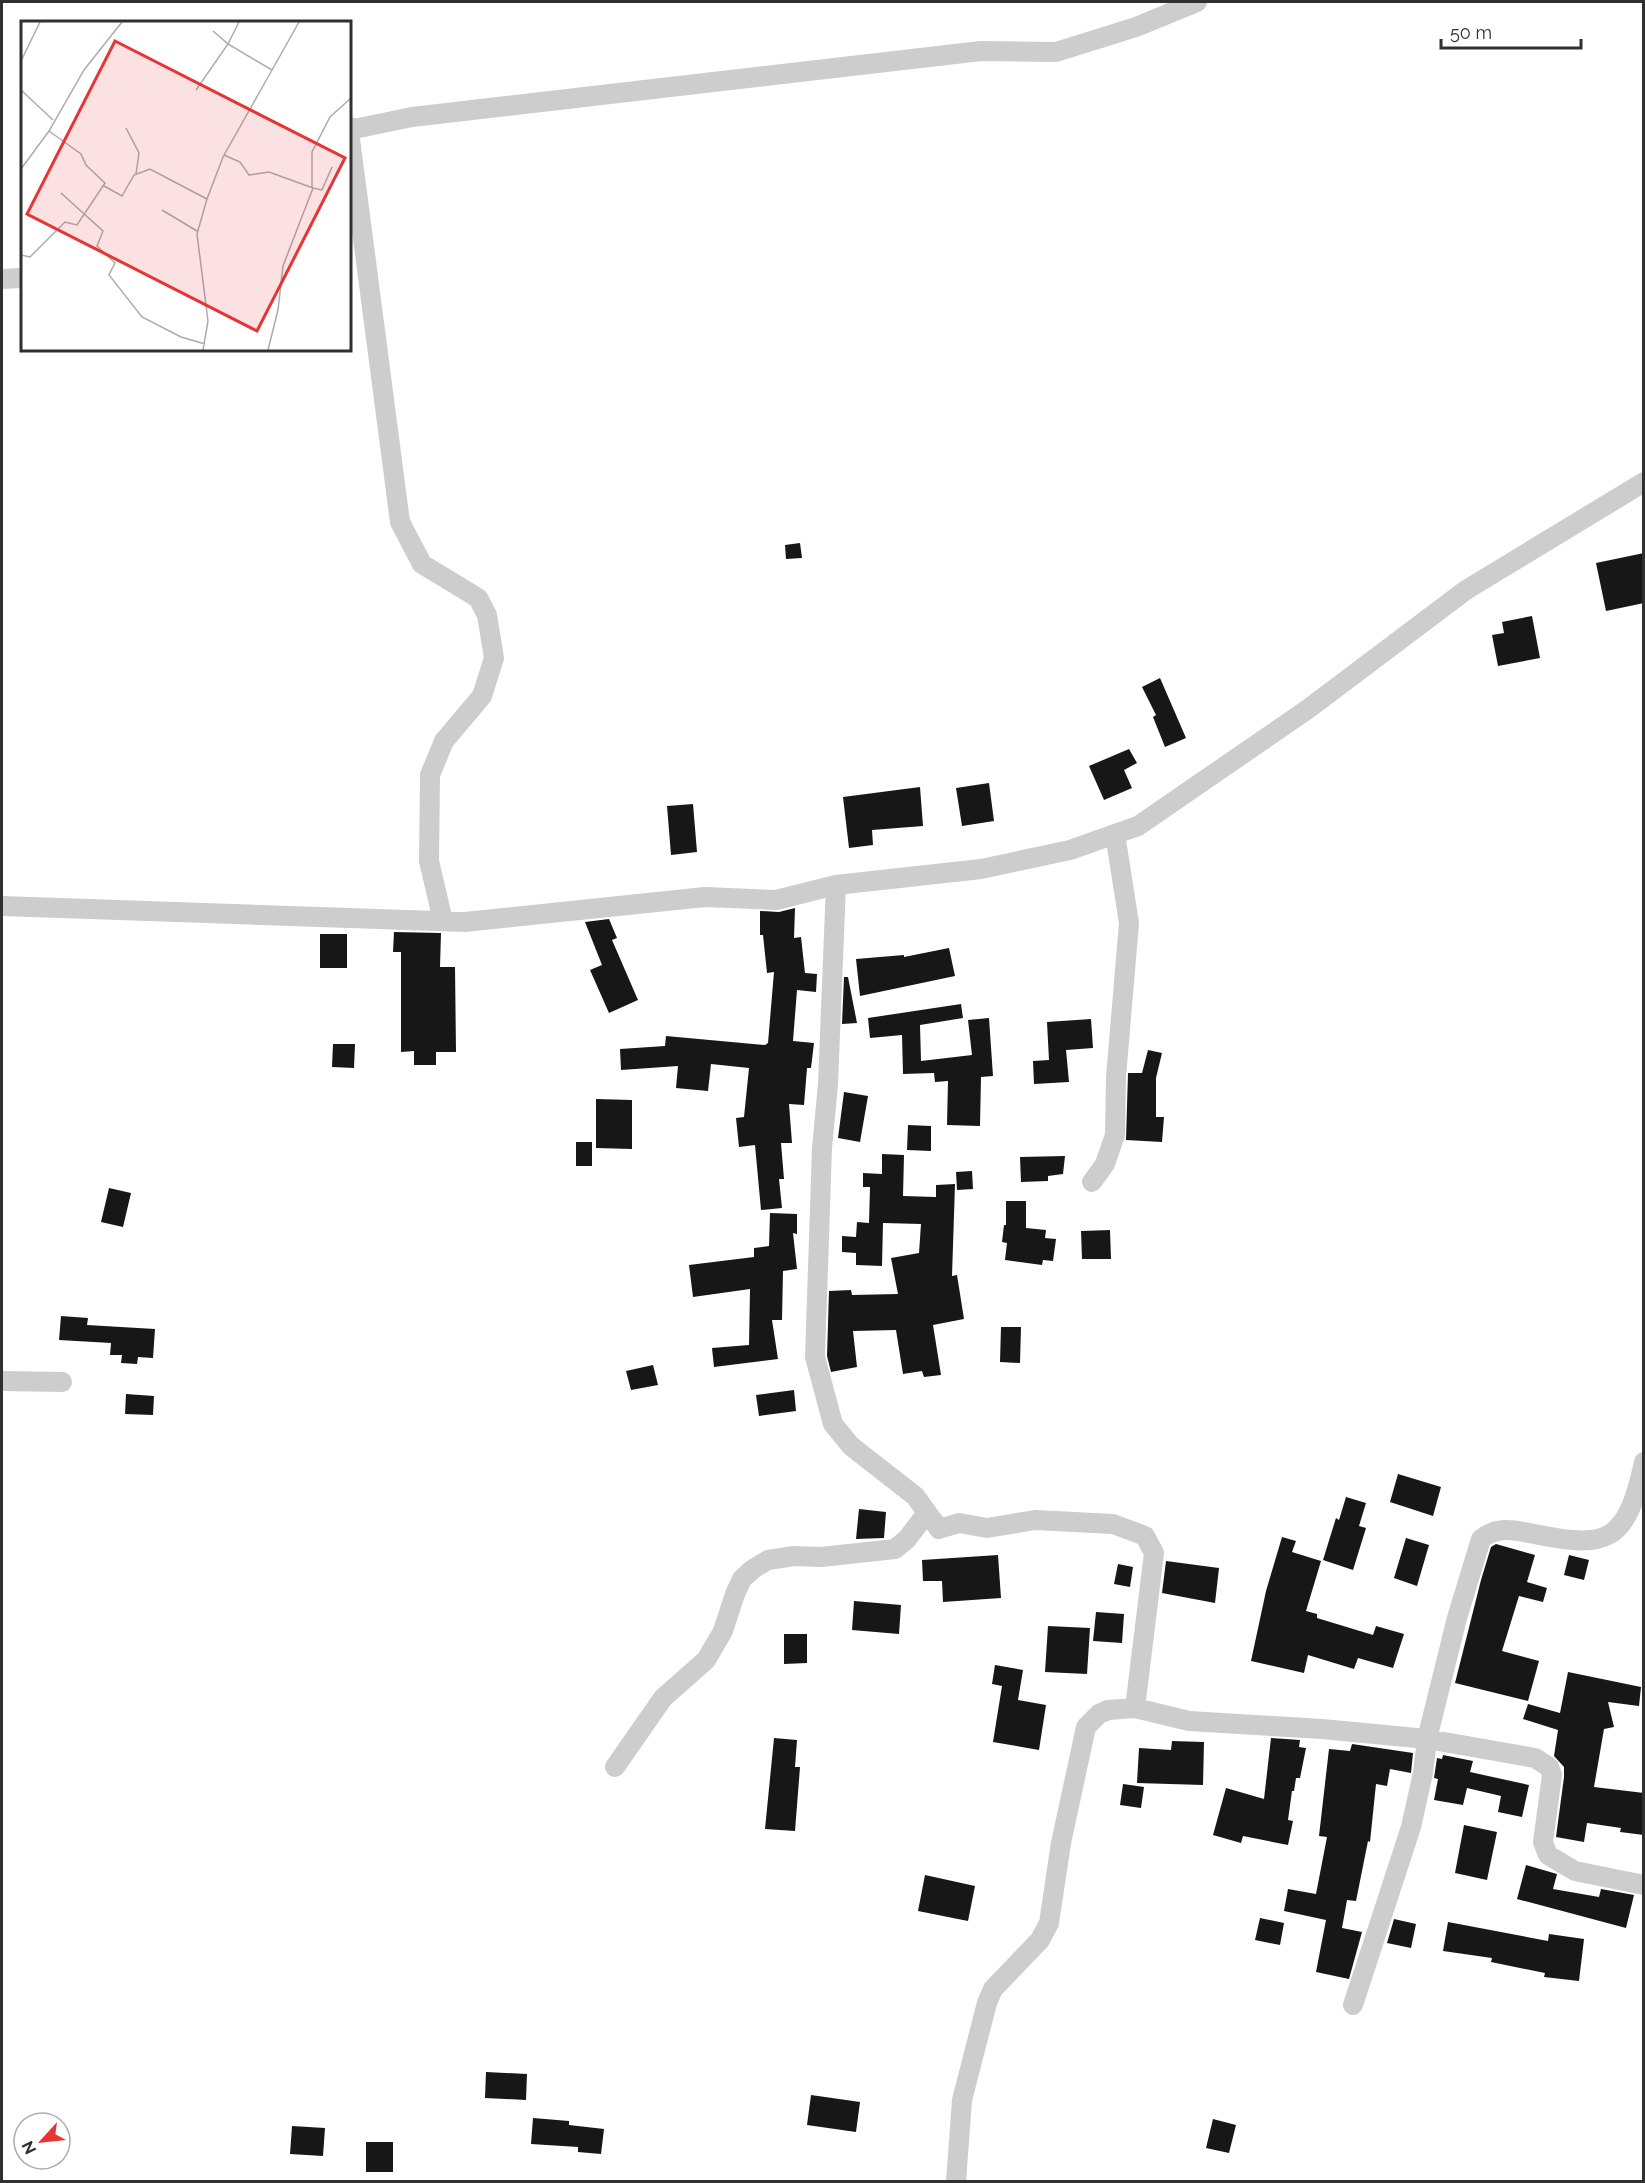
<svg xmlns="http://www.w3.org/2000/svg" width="1645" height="2183" font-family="Raleway,sans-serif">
<rect width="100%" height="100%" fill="#fff"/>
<!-- building -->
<path fill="#171717" d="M 800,543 L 802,558 L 786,559 L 785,545 Z
M 1644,553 L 1644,603 L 1606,611 L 1596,563 Z
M 1532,616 L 1540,658 L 1498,666 L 1492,635 L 1504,633 L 1502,622 Z
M 1160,678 L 1186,738 L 1165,747 L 1153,717 L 1156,715 L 1142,687 Z
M 1129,749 L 1137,763 L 1124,770 L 1132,788 L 1104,800 L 1089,766 Z
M 989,783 L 994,821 L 962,826 L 956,788 Z
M 920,787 L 923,826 L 872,830 L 873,845 L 849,848 L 843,797 Z
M 693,804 L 697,852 L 671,855 L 667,806 Z
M 795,908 L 794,938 L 801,937 L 805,973 L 817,974 L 816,992 L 797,990 L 793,1041 L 814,1043 L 811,1068 L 807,1068 L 804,1105 L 789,1104 L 792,1143 L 781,1143 L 784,1179 L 779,1179 L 782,1208 L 761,1210 L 755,1145 L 739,1147 L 736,1118 L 744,1117 L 749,1068 L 711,1064 L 708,1091 L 676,1088 L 678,1066 L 621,1070 L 620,1049 L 665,1046 L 666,1036 L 765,1045 L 768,1043 L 774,972 L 767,973 L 763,935 L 760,935 L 760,911 L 779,912 Z
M 609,919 L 617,938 L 612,940 L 638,1000 L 609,1013 L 590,970 L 602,965 L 585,922 Z
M 394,932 L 441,933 L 440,967 L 455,967 L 456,1052 L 436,1052 L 436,1065 L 414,1065 L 414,1051 L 401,1052 L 401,952 L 393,952 Z
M 320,934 L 347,934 L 347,968 L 320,968 Z
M 949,948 L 955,976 L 860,996 L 856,959 L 904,955 L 904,957 Z
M 844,977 L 848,977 L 857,1023 L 842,1024 Z
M 961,1004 L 963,1018 L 920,1025 L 921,1061 L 972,1055 L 968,1020 L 989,1018 L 993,1076 L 981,1077 L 980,1126 L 947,1125 L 948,1081 L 935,1082 L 934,1073 L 903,1074 L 902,1035 L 870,1038 L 868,1018 Z
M 1091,1019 L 1093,1048 L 1066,1050 L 1069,1082 L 1034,1084 L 1033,1061 L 1049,1060 L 1047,1022 Z
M 333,1044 L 355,1044 L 354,1068 L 332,1067 Z
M 1148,1050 L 1162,1053 L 1156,1078 L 1156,1117 L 1164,1117 L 1162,1142 L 1126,1140 L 1128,1073 L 1142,1073 Z
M 844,1092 L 868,1096 L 860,1142 L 838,1138 Z
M 596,1099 L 632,1100 L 632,1149 L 596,1148 Z
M 908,1125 L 931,1126 L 931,1151 L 907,1150 Z
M 576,1142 L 592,1142 L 592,1166 L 576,1166 Z
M 882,1154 L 904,1155 L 903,1196 L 936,1197 L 936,1185 L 955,1184 L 952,1276 L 957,1275 L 964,1319 L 933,1325 L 941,1375 L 924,1377 L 922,1371 L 903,1374 L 896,1330 L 853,1331 L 857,1367 L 831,1372 L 827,1356 L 829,1291 L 851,1290 L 852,1295 L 898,1294 L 891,1258 L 919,1253 L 921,1224 L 883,1223 L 882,1266 L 856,1265 L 856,1253 L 842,1252 L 842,1236 L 856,1237 L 857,1222 L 869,1223 L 870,1187 L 863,1187 L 863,1173 L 882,1174 Z
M 1065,1156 L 1063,1174 L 1048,1176 L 1048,1181 L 1021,1182 L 1020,1157 Z
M 972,1171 L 973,1189 L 957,1190 L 956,1172 Z
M 109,1188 L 131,1193 L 123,1227 L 101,1222 Z
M 1006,1201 L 1026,1201 L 1026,1228 L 1046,1230 L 1045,1238 L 1056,1239 L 1053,1261 L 1043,1260 L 1042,1265 L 1005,1260 L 1007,1243 L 1002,1242 L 1004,1225 L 1006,1225 Z
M 770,1213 L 797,1214 L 797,1234 L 793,1233 L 797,1269 L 783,1271 L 782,1320 L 772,1320 L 778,1359 L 714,1367 L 712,1348 L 749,1345 L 750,1289 L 693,1297 L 689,1265 L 754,1257 L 754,1248 L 769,1246 Z
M 1110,1230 L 1111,1259 L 1082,1259 L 1081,1231 Z
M 61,1316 L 88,1318 L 87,1325 L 155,1329 L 153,1358 L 138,1357 L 137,1364 L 121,1363 L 122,1355 L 110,1355 L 111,1343 L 59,1340 Z
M 1001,1327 L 1021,1327 L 1020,1363 L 1000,1362 Z
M 653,1365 L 658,1385 L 631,1390 L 626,1371 Z
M 794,1390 L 796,1411 L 759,1416 L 756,1395 Z
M 126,1394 L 154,1396 L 153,1415 L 125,1414 Z
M 1398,1474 L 1441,1487 L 1433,1516 L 1390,1502 Z
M 1346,1497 L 1366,1503 L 1359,1526 L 1366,1528 L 1353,1570 L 1323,1560 L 1336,1518 L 1339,1520 Z
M 859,1509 L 886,1512 L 884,1538 L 856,1539 Z
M 1282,1537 L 1296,1541 L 1292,1552 L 1321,1561 L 1306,1611 L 1317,1614 L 1317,1618 L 1373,1635 L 1376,1626 L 1404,1634 L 1393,1668 L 1358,1658 L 1354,1669 L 1308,1655 L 1304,1673 L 1251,1661 L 1266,1591 Z
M 1406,1538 L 1429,1545 L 1417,1586 L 1394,1578 Z
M 1496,1544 L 1535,1555 L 1527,1582 L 1547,1588 L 1543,1602 L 1519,1596 L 1502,1651 L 1539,1661 L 1528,1701 L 1455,1683 L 1481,1580 L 1491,1547 Z
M 998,1555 L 1001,1598 L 943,1602 L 942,1581 L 923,1581 L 922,1560 Z
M 1569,1555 L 1589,1560 L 1584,1580 L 1564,1575 Z
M 1166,1561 L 1219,1568 L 1215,1603 L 1162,1593 Z
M 1118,1564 L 1133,1567 L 1130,1587 L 1114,1584 Z
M 854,1601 L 901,1605 L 899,1634 L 852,1630 Z
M 1096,1612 L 1124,1614 L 1122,1643 L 1093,1641 Z
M 1048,1626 L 1090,1628 L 1087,1674 L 1045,1672 Z
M 784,1634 L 807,1634 L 807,1663 L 784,1664 Z
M 995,1665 L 1023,1670 L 1018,1700 L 1046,1705 L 1039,1750 L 993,1742 L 1002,1686 L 992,1684 Z
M 1568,1672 L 1641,1687 L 1639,1706 L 1608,1702 L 1614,1727 L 1604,1729 L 1594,1787 L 1644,1793 L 1644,1835 L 1620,1832 L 1621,1828 L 1587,1823 L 1584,1842 L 1556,1837 L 1564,1777 L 1564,1767 L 1554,1756 L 1558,1730 L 1523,1719 L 1528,1704 L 1560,1713 Z
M 774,1738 L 797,1740 L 795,1767 L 800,1767 L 795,1831 L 765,1829 Z
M 1271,1738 L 1300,1740 L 1299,1747 L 1306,1748 L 1300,1778 L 1296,1778 L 1294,1791 L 1292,1791 L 1288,1820 L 1293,1821 L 1288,1845 L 1243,1836 L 1241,1843 L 1213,1835 L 1226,1788 L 1264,1799 Z
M 1172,1741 L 1204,1742 L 1203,1785 L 1137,1783 L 1139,1748 L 1171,1750 Z
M 1352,1744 L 1413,1753 L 1411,1773 L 1390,1769 L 1387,1786 L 1376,1784 L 1370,1842 L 1368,1841 L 1356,1901 L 1347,1900 L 1342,1928 L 1362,1932 L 1349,1979 L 1316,1972 L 1326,1920 L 1284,1911 L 1288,1889 L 1316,1894 L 1327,1837 L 1319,1836 L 1329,1749 L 1350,1751 Z
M 1443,1755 L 1473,1761 L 1470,1772 L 1529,1785 L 1522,1817 L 1498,1812 L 1501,1796 L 1467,1788 L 1463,1805 L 1434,1800 L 1438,1779 L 1434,1778 L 1437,1758 L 1442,1759 Z
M 1123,1784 L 1144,1787 L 1141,1808 L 1120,1805 Z
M 1464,1825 L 1497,1832 L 1487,1880 L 1455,1873 Z
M 1526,1865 L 1557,1874 L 1553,1889 L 1599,1897 L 1601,1889 L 1634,1895 L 1626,1928 L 1517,1899 Z
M 925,1875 L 975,1886 L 968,1921 L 918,1911 Z
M 1260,1918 L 1284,1923 L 1280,1945 L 1255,1940 Z
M 1394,1919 L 1416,1924 L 1411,1948 L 1387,1943 Z
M 1448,1922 L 1548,1941 L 1549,1934 L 1584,1939 L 1579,1981 L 1544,1977 L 1545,1973 L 1491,1962 L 1492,1958 L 1443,1951 Z
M 486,2072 L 527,2074 L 526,2100 L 485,2098 Z
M 811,2095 L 860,2102 L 856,2132 L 807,2125 Z
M 533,2118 L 569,2121 L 569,2125 L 604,2129 L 601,2154 L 578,2152 L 578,2147 L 531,2144 Z
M 1213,2119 L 1236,2125 L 1229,2153 L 1206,2148 Z
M 292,2126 L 325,2128 L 323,2156 L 290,2154 Z
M 366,2142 L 393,2142 L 393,2172 L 366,2172 Z"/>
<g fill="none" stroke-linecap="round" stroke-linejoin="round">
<!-- street -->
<path stroke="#cdcdcd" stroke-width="20" d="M 350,127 L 354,129 L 412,117 L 981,51 L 1056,52 L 1136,27 L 1197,2
M 350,139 L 400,522 L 422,564 L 478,598 L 487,615 L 494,658 L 482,696 L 444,741 L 430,775 L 429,861 L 443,921
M 2,279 L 22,278
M 2,906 L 465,922 L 705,897 L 776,900 L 836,885
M 1092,1182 L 1105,1164 L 1115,1135 L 1116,1077 L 1129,923 L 1115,834
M 2,1381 L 62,1382
M 1135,1708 L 1154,1553 L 1145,1536 L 1113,1524 L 1035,1520 L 987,1528 L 959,1523 L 939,1529 L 915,1496 L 851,1446 L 833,1424 L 815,1357 L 822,1148 L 828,1084 L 836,885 L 981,869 L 1070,850 L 1138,826 L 1308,709 L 1466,590 L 1644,482
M 615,1767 L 663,1698 L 706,1660 L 723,1631 L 735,1594 L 742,1579 L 753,1569 L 768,1560 L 794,1556 L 821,1557 L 895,1549 L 907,1539 L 926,1514
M 1353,2005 L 1411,1827 L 1423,1773 L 1427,1739 L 1457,1618 L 1481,1539 C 1496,1527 1511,1529 1529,1533 C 1607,1549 1626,1545 1644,1462
M 956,2182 L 962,2100 L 987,2003 L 993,1989 L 1040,1940 L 1049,1923 L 1061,1843 L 1086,1727 L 1099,1714 L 1108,1710 L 1135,1708 L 1189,1721 L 1322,1729 L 1427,1739 L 1535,1758 L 1549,1767 L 1552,1775 L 1543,1842 L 1548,1855 L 1575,1871 L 1644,1885"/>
</g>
<!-- overview -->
<g transform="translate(21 21)">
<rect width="330" height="330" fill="#fff"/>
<path fill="none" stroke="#acacac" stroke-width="1.5" d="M 218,1 L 207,23 L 251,49 L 278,1M 0,40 L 19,1M 0,69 L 32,99M 175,69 L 207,23 L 192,10M 105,107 L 118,132 L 115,153M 203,134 L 219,141 L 228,154 L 248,151 L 292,167M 0,148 L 28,110 L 63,49 L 101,1M 83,165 L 101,175 L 113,154 L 129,148 L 186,178 L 176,213 L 187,300 L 182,329M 291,166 L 291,131 L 309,96 L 330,77M 40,172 L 82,210 L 76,225 L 94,242 L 88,254 L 121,296 L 160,316 L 184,323M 186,178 L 202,136 L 251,49M 141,189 L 176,210M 0,234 L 9,236 L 44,201 L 56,204 L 84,162 L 65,144 L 60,133 L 28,110M 247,329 L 257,289 L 262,245 L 292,167 L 301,169 L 311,146"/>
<path fill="#e43635" fill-opacity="0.15" stroke="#e43635" stroke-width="3" d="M 94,20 L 324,137 L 236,310 L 6,193 Z"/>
<rect width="330" height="330" fill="none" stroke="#303030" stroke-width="3"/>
</g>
<!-- border -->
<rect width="1645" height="2183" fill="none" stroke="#303030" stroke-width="6"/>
<!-- north arrow -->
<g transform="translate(42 2141) rotate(243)"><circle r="28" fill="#ffffff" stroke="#acacac" stroke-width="1.5"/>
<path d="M0-4.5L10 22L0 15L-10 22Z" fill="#e43635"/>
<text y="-9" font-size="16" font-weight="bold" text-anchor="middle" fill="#303030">N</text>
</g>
<!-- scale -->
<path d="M1441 39v9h140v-9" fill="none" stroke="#303030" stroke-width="3"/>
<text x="1450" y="39" font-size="18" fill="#303030" stroke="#ffffff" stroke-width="4.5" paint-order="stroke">50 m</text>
</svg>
